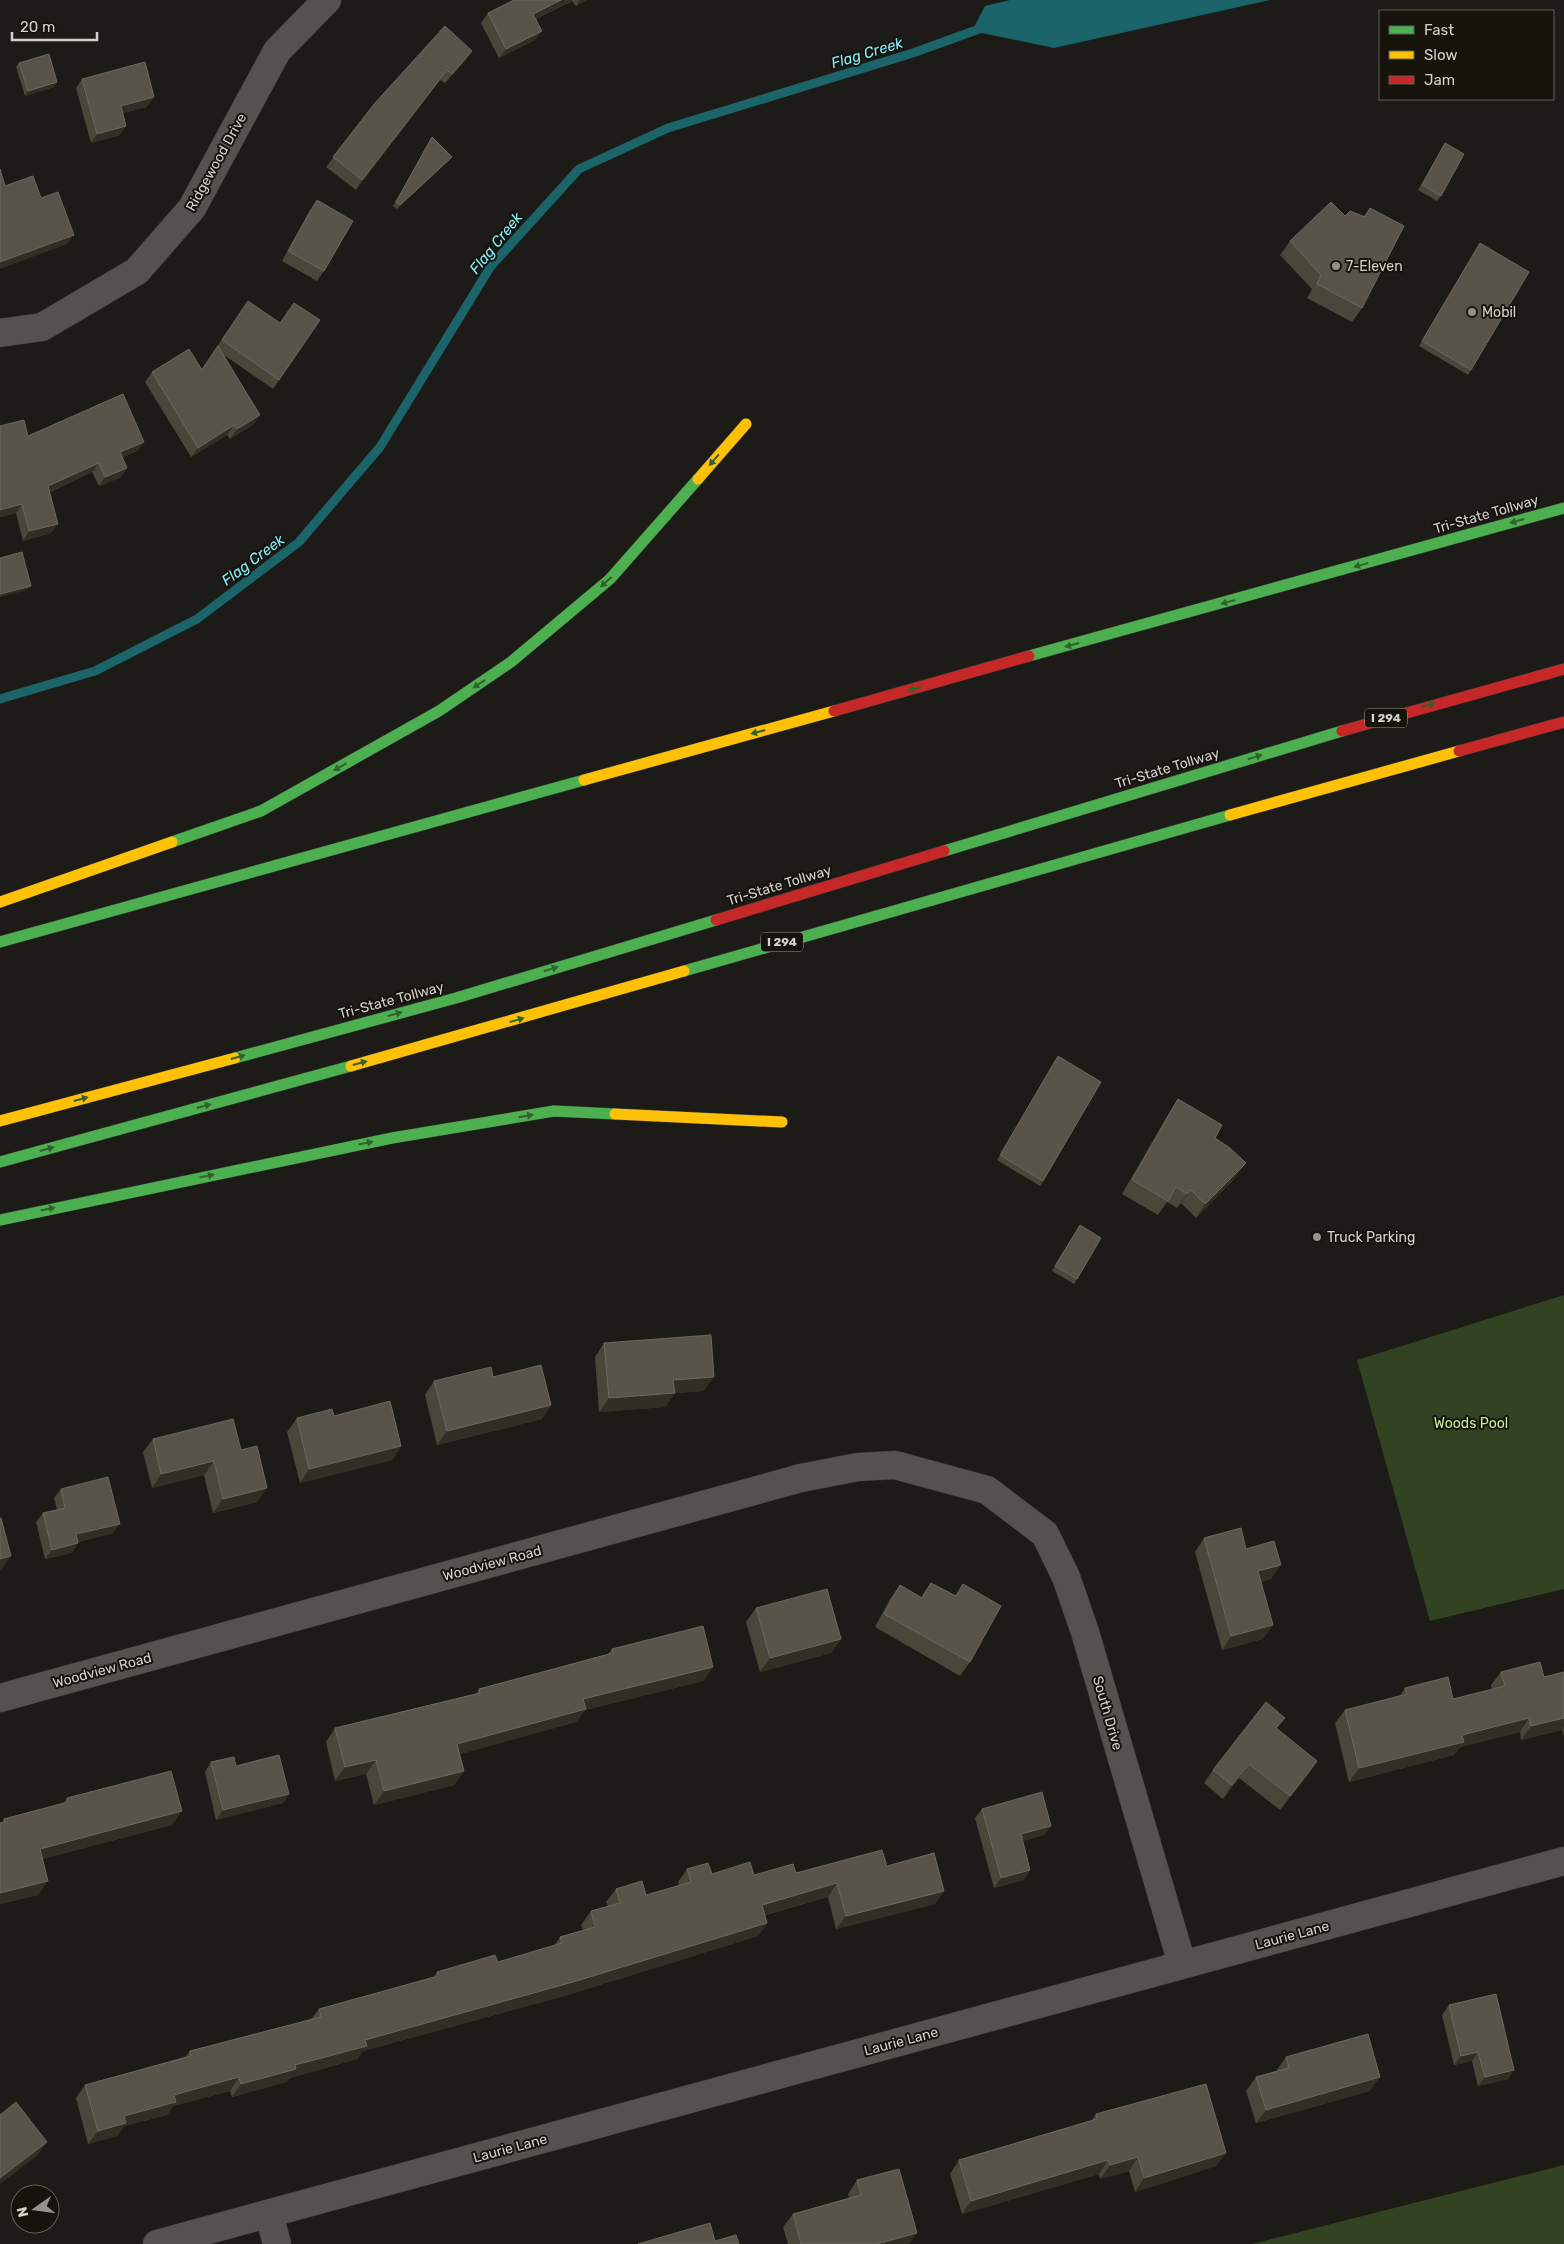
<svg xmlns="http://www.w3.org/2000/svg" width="1564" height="2244" font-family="Rubik,sans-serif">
<rect width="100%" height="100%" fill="#1d1b17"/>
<!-- green -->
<path fill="#324321" d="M 1564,1295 L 1564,1589 L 1430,1621 L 1357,1360 Z
M 1564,2165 L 1564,2244 L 1252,2244 Z"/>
<!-- water -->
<path fill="#1a646a" d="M 1010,0 L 1270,0 L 1054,48 L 972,31 L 985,6 Z"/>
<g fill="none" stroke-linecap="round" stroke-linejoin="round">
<!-- stream -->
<path stroke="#1a646a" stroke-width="9" d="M 0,699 L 95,671 L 197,619 L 299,542 L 380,447 L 491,266 L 579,169 L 668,128 L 913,53 L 982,28"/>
<!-- street casing -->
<g stroke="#383633" stroke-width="29">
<path id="street" d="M 0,333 L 42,327 L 137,271 L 192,208 L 277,51 L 327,0
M 0,1698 L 801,1478 L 858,1467 L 895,1465 L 987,1490 L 1045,1534 L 1066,1577 L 1085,1632 L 1182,1964
M 269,2214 L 277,2244
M 157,2244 L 1564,1861"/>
</g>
<!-- fast casing -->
<g stroke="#383633" stroke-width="12">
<path id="fast" d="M 1029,656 L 1564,508
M 172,842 L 261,811 L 439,711 L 511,662 L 610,579 L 698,479
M 944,851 L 1342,731
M 0,942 L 584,780
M 684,971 L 1230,815
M 235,1058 L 456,998 L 716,920
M 0,1162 L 351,1066
M 0,1220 L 392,1138 L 554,1111 L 615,1114"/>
</g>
<!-- slow casing -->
<g stroke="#383633" stroke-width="12">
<path id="slow" d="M 698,479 L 746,424
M 584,780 L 834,711
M 1230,815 L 1459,751
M 0,902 L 172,842
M 351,1066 L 684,971
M 615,1114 L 782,1122
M 0,1121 L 235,1058"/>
</g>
<!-- jam casing -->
<g stroke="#383633" stroke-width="12">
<path id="jam" d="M 834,711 L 1029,656
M 1342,731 L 1564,669
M 1459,751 L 1564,722
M 716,920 L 944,851"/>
</g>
<!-- street -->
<use href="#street" stroke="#53524f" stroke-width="28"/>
<!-- fast -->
<use href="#fast" stroke="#4caf50" stroke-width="11"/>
<!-- slow -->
<use href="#slow" stroke="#ffc107" stroke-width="11"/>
<!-- jam -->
<use href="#jam" stroke="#c62828" stroke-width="11"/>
</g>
<!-- wall -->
<path fill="#49463a" d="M 512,0 L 587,0 L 576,6 L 572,1 L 536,19 L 535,40 L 499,58 L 481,23 L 488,13 L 513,1 Z
M 466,60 L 445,83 L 440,80 L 356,190 L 326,167 L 375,103 Z
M 19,63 L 57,82 L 54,87 L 25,96 L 16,67 Z
M 82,79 L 147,107 L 123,113 L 120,135 L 91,143 L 76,88 Z
M 432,137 L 448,161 L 397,209 L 393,206 Z
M 1445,143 L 1441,196 L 1437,201 L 1418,190 Z
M 317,200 L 324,271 L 317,281 L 282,261 L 310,210 Z
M 1370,208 L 1362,308 L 1352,322 L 1307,298 L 1312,289 L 1280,255 L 1290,241 L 1345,216 L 1364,216 Z
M 1480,243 L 1471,370 L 1468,375 L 1419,346 Z
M 248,301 L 279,380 L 273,389 L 224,355 L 254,424 L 230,439 L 227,435 L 191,457 L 145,382 L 152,372 L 201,370 Z
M 0,426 L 28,436 L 144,442 L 137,451 L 123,457 L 121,477 L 99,486 L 92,472 L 50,492 L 51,533 L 23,541 L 16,513 L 0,517 Z
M 1058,1056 L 1043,1181 L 1040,1186 L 997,1160 Z
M 1178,1099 L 1215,1138 L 1236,1177 L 1196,1218 L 1181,1203 L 1177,1208 L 1167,1202 L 1158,1215 L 1122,1194 L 1169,1113 Z
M 1080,1225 L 1077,1279 L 1074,1284 L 1052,1271 Z
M 604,1343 L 704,1391 L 675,1393 L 665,1407 L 599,1412 L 595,1357 Z
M 493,1377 L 551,1405 L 542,1419 L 437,1445 L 425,1395 L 434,1381 Z
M 334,1416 L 401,1446 L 392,1460 L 300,1483 L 287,1432 L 297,1418 Z
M 153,1439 L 241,1450 L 257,1502 L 213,1513 L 204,1475 L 152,1488 L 143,1452 Z
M 61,1489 L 113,1533 L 78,1542 L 72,1553 L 45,1559 L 36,1522 L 43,1513 L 57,1510 L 54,1498 Z
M 1204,1538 L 1246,1549 L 1271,1579 L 1261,1582 L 1263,1639 L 1222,1650 L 1195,1552 Z
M 931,1583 L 955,1596 L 963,1584 L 970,1662 L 960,1676 L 875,1627 L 890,1599 L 900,1585 L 921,1597 Z
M 756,1608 L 841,1639 L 831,1653 L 760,1672 L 746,1622 Z
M 612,1649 L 713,1667 L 703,1681 L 585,1710 L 576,1722 L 459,1754 L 464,1771 L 454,1785 L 374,1805 L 366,1774 L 335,1781 L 326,1742 L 335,1728 L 476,1694 L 479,1689 L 608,1654 Z
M 1501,1672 L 1544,1677 L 1564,1672 L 1564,1736 L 1562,1730 L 1521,1740 L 1520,1732 L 1460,1747 L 1454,1755 L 1349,1782 L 1335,1723 L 1345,1710 L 1400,1696 L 1405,1688 L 1453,1699 L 1492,1689 L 1491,1685 Z
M 1277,1729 L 1317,1761 L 1308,1775 L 1280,1810 L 1239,1778 L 1223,1799 L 1204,1783 L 1213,1770 Z
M 211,1762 L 236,1766 L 289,1794 L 283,1803 L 216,1820 L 205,1772 Z
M 67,1798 L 172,1825 L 42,1859 L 38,1895 L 0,1904 L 0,1823 L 2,1823 L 4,1819 L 64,1803 Z
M 982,1809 L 1044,1835 L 1022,1841 L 1024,1880 L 994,1888 L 975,1818 Z
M 887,1866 L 944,1891 L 935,1904 L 836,1929 L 828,1897 L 765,1915 L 767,1923 L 758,1936 L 564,1996 L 363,2051 L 357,2059 L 290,2078 L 286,2082 L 232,2097 L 230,2091 L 173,2106 L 167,2115 L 124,2126 L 117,2136 L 88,2144 L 76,2098 L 85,2085 L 185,2057 L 190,2051 L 311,2019 L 319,2009 L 433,1978 L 437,1972 L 498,1962 L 554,1946 L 560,1937 L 583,1930 L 581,1925 L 591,1911 L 608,1906 L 606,1902 L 616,1889 L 646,1895 L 679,1886 L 678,1882 L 687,1869 L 712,1874 L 754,1875 Z
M 1449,2005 L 1514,2070 L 1508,2079 L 1478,2086 L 1472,2061 L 1454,2065 L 1442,2015 Z
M 1286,2057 L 1370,2091 L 1256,2123 L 1246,2091 L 1256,2077 L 1276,2071 Z
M 1096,2114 L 1216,2166 L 1135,2192 L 1129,2171 L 1100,2179 L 1099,2174 L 962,2214 L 950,2174 L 959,2160 L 1092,2120 Z
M 857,2180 L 909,2244 L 788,2244 L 783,2227 L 793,2214 L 849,2198 L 848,2194 Z"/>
<!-- shaded-wall -->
<path fill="#312e25" d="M 561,0 L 573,0 L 527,23 L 533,14 Z
M 580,0 L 587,0 L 576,6 Z
M 542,31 L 535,40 L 499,58 L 506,49 Z
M 472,51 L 466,60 L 445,83 L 452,74 Z
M 447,70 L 440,80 L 356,190 L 362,180 Z
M 57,82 L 54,87 L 25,96 L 28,91 Z
M 154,97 L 147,107 L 115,115 L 121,106 Z
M 126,126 L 120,135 L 91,143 L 97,134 Z
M 452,157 L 448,161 L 397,209 L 400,205 Z
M 74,235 L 67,244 L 0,269 L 0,262 Z
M 260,415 L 254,424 L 230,439 L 237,429 Z
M 234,425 L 227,435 L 191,457 L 198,448 Z
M 144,442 L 137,451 L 114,462 L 120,452 Z
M 99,463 L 92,472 L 42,495 L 48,486 Z
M 127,468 L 121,477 L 99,486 L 105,477 Z
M 22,504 L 16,513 L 0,517 L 0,510 Z
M 58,524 L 51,533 L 23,541 L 29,531 Z
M 31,586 L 27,590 L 0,597 L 0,594 Z
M 1246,1163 L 1236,1177 L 1196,1218 L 1205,1204 Z
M 1191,1190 L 1181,1203 L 1177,1208 L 1187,1194 Z
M 714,1377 L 704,1391 L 664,1394 L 673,1380 Z
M 675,1393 L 665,1407 L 599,1412 L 609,1398 Z
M 551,1405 L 542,1419 L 437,1445 L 447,1431 Z
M 401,1446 L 392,1460 L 300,1483 L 309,1469 Z
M 214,1461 L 204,1475 L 152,1488 L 161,1474 Z
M 267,1488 L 257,1502 L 213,1513 L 223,1499 Z
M 120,1524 L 113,1533 L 69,1544 L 76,1534 Z
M 78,1543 L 72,1553 L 45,1559 L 52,1550 Z
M 11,1556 L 1,1570 L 0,1570 L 0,1559 Z
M 1281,1565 L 1271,1579 L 1249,1585 L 1258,1571 Z
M 1273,1625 L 1263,1639 L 1222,1650 L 1231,1636 Z
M 841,1639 L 831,1653 L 760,1672 L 770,1658 Z
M 713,1667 L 703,1681 L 585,1710 L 576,1722 L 447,1758 L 457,1744 L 583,1699 Z
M 1529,1718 L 1520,1732 L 1460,1747 L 1454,1755 L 1349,1782 L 1359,1768 L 1462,1735 Z
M 1564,1718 L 1564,1727 L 1562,1730 L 1521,1740 L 1531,1726 Z
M 376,1760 L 366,1774 L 335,1781 L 345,1767 Z
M 1317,1761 L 1308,1775 L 1280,1810 L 1290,1796 Z
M 1249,1764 L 1239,1778 L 1223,1799 L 1232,1785 Z
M 464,1771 L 454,1785 L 374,1805 L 384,1791 Z
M 289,1794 L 283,1803 L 216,1820 L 223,1810 Z
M 182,1811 L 172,1825 L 30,1862 L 40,1849 Z
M 1051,1826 L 1044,1835 L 1014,1844 L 1021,1834 Z
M 1030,1870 L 1024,1880 L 994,1888 L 1001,1878 Z
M 48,1881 L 38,1895 L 0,1904 L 0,1893 Z
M 837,1883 L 828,1897 L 752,1918 L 762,1905 Z
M 944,1891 L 935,1904 L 836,1929 L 846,1916 Z
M 767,1923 L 758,1936 L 564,1996 L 363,2051 L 357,2059 L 290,2078 L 286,2082 L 232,2097 L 241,2084 L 365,2040 Z
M 1478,2052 L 1472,2061 L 1454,2065 L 1461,2056 Z
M 1514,2070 L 1508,2079 L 1478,2086 L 1485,2077 Z
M 239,2077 L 230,2091 L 173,2106 L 167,2115 L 124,2126 L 117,2136 L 88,2144 L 98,2131 L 124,2116 L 174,2095 Z
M 1380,2077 L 1370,2091 L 1256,2123 L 1266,2110 Z
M 47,2142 L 37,2156 L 0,2184 L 0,2178 Z
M 1226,2153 L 1216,2166 L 1135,2192 L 1144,2178 Z
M 1138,2157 L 1129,2171 L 1100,2179 L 1110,2165 Z
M 1108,2160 L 1099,2174 L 962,2214 L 971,2201 Z
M 917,2233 L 909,2244 L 877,2244 Z"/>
<!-- building -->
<path fill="#58544a" stroke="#6b685e" d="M 514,0 L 561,0 L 533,14 L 542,31 L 506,49 L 488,13 Z
M 445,26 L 472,51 L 452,74 L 447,70 L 362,180 L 333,157 L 375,103 Z
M 49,54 L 57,82 L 28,91 L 19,63 Z
M 145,62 L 154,97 L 121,106 L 126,126 L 97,134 L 82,79 Z
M 432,137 L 452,157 L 400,205 L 396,202 Z
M 1445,143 L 1464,154 L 1441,196 L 1422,185 Z
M 0,169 L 5,186 L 33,176 L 41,198 L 58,192 L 74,235 L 0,262 Z
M 317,200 L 353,221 L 324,271 L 288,251 Z
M 1331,202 L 1345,216 L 1350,211 L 1365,217 L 1370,208 L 1404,226 L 1362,308 L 1317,284 L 1321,275 L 1290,241 Z
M 1480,243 L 1529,272 L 1471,370 L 1422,341 Z
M 248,301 L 280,323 L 294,303 L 320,320 L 279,380 L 222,340 Z
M 218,346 L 260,415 L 237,429 L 234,425 L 198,448 L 152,372 L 189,349 L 202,370 Z
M 123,394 L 144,442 L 120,452 L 127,468 L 105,477 L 99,463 L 48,486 L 58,524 L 29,531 L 22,504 L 0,510 L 0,426 L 24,420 L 28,436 Z
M 22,552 L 31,586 L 0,594 L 0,558 Z
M 1058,1056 L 1101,1082 L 1043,1181 L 1000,1155 Z
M 1178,1099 L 1222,1125 L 1215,1138 L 1230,1148 L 1246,1163 L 1205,1204 L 1191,1190 L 1187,1194 L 1176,1187 L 1168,1201 L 1132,1180 Z
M 1080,1225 L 1101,1238 L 1077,1279 L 1055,1266 Z
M 711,1335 L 714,1377 L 673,1380 L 675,1393 L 609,1398 L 604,1343 Z
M 541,1365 L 551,1405 L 447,1431 L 434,1381 L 491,1367 L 493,1377 Z
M 390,1401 L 401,1446 L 309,1469 L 297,1418 L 332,1409 L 334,1416 Z
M 233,1419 L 241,1450 L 257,1446 L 267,1488 L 223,1499 L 214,1461 L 161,1474 L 153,1439 Z
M 108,1477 L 120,1524 L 76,1534 L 78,1543 L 52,1550 L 43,1513 L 65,1508 L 61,1489 Z
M 0,1518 L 1,1518 L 11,1556 L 0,1559 Z
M 1241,1528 L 1246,1549 L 1274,1541 L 1281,1565 L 1258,1571 L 1273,1625 L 1231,1636 L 1204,1538 Z
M 931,1583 L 956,1596 L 963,1584 L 1001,1606 L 970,1662 L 884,1614 L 900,1585 L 922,1598 Z
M 827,1589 L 841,1639 L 770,1658 L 756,1608 Z
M 703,1626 L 713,1667 L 583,1699 L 586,1709 L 457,1744 L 464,1771 L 384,1791 L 376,1760 L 345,1767 L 335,1728 L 480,1693 L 479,1689 L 613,1653 L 612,1649 Z
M 1540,1662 L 1544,1677 L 1564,1672 L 1564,1718 L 1531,1726 L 1529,1718 L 1462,1735 L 1464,1742 L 1359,1768 L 1345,1710 L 1407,1694 L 1405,1688 L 1448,1677 L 1453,1699 L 1505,1686 L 1501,1672 Z
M 1266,1702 L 1285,1718 L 1276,1728 L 1317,1761 L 1290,1796 L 1249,1764 L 1232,1785 L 1213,1770 Z
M 279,1755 L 289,1794 L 223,1810 L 211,1762 L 234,1757 L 236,1766 Z
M 171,1771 L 182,1811 L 40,1849 L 48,1881 L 0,1893 L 0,1823 L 5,1822 L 4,1819 L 68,1802 L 67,1798 Z
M 1042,1792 L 1051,1826 L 1021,1834 L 1030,1870 L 1001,1878 L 982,1809 Z
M 882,1850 L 887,1866 L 934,1853 L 944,1891 L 846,1916 L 837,1883 L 762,1905 L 767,1923 L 573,1982 L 365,2040 L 367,2046 L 295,2065 L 296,2069 L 241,2084 L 239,2077 L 174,2095 L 176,2102 L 124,2116 L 126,2123 L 98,2131 L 85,2085 L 191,2056 L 190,2051 L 321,2017 L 319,2009 L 438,1976 L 437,1972 L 495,1955 L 498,1962 L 562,1943 L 560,1937 L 595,1927 L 591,1911 L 620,1903 L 616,1889 L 642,1881 L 646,1895 L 691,1882 L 687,1869 L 708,1863 L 712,1874 L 750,1862 L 754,1875 L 793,1864 L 796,1873 Z
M 1496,1994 L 1514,2070 L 1485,2077 L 1478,2052 L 1461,2056 L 1449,2005 Z
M 1368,2034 L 1380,2077 L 1266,2110 L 1256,2077 L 1289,2068 L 1286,2057 Z
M 1206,2084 L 1226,2153 L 1144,2178 L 1138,2157 L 1110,2165 L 1108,2160 L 971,2201 L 959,2160 L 1097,2119 L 1096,2114 Z
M 16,2102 L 47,2142 L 0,2178 L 0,2115 Z
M 899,2169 L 917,2233 L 877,2244 L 801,2244 L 793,2214 L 861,2195 L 857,2180 Z
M 710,2223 L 715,2241 L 736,2235 L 739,2244 L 638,2244 Z"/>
<!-- one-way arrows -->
<defs><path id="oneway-solid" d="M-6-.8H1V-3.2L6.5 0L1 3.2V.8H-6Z" transform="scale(1.25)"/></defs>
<g fill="#31612e">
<use href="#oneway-solid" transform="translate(714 460) rotate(131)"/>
<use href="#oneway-solid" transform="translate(1517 521) rotate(164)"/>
<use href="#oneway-solid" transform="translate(1361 565) rotate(164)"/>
<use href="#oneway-solid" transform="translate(606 582) rotate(138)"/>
<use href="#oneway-solid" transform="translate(1228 602) rotate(165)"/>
<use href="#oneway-solid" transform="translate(1072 645) rotate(165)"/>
<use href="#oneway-solid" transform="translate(479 684) rotate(146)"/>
<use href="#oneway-solid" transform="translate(915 689) rotate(165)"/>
<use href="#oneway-solid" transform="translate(1428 705) rotate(-15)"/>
<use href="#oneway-solid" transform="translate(758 732) rotate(165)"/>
<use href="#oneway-solid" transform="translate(1255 757) rotate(-17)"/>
<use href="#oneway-solid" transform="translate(340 767) rotate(151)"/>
<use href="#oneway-solid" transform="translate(551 969) rotate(-17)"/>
<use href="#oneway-solid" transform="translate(395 1014) rotate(-15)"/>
<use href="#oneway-solid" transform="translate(517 1020) rotate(-16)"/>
<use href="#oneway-solid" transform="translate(238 1057) rotate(-15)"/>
<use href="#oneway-solid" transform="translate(360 1063) rotate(-15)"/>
<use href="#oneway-solid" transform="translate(81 1099) rotate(-15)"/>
<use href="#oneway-solid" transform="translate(204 1106) rotate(-15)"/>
<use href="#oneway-solid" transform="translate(526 1116) rotate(-10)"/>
<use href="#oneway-solid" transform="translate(366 1143) rotate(-11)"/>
<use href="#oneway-solid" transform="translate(47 1149) rotate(-15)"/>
<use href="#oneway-solid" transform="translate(207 1176) rotate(-12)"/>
<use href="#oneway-solid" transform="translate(48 1209) rotate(-12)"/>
</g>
<!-- markers -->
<g fill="#93918d" stroke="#16130c" stroke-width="2">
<circle cx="1336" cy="266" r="5"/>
<circle cx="1472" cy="312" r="5"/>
<circle cx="1317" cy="1237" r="5"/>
</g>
<g text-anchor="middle" stroke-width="4" stroke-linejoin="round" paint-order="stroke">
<!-- shield labels -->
<g fill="#16130c" stroke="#9a9892" stroke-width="1">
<rect x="1365" y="708.5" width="42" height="19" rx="4"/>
<rect x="761" y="932.5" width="42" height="19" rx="4"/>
</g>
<g font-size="12" font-weight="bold" fill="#d3d1cc">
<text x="1386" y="722">I 294</text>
<text x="782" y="946">I 294</text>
</g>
<!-- street labels -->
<g font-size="14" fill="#d3d1cc" stroke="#16130c">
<text transform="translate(216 162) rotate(-61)" y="5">Ridgewood Drive</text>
<text transform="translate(1486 514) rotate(-16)" y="5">Tri-State Tollway</text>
<text transform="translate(1167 768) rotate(-17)" y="5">Tri-State Tollway</text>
<text transform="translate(779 885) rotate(-17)" y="5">Tri-State Tollway</text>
<text transform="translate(391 1000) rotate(-15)" y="5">Tri-State Tollway</text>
<text transform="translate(492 1563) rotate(-15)" y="5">Woodview Road</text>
<text transform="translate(102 1670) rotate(-15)" y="5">Woodview Road</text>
<text transform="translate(1108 1713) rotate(74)" y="5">South Drive</text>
<text transform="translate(1292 1935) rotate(-15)" y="5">Laurie Lane</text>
<text transform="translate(901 2041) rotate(-15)" y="5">Laurie Lane</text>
<text transform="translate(510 2148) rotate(-15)" y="5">Laurie Lane</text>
</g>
<!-- poi labels -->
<g font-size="14" fill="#d3d1cc" stroke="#16130c" text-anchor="start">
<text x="1346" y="271">7-Eleven</text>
<text x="1482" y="317">Mobil</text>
<text x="1327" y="1242">Truck Parking</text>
</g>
<!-- park labels -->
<g font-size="14" fill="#c2f098" stroke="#16130c">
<text x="1471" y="1428">Woods Pool</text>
</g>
<!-- water labels -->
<g font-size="15" font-style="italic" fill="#84edf8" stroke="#16130c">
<text transform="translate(867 53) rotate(-17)" y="5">Flag Creek</text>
<text transform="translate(496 243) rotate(-51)" y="5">Flag Creek</text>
<text transform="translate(253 560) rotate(-37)" y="5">Flag Creek</text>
</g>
</g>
<!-- legend -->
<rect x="1379" y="10" width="175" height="90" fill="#16130c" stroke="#625f59"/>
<rect x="1389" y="26" width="25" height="8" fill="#4caf50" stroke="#625f59"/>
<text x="1424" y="35" font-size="15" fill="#d3d1cc">Fast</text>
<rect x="1389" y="51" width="25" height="8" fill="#ffc107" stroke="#625f59"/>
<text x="1424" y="60" font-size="15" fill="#d3d1cc">Slow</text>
<rect x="1389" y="76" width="25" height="8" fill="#c62828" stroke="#625f59"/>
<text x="1424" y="85" font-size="15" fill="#d3d1cc">Jam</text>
<!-- north arrow -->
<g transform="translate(35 2209) rotate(256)"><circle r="24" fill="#16130c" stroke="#625f59"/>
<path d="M0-4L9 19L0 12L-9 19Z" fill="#93918d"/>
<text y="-8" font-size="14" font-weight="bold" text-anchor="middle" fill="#d3d1cc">N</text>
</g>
<!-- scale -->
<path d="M12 32v8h85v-8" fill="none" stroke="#d3d1cc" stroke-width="2.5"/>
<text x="20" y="32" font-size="15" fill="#d3d1cc" stroke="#16130c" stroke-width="4" paint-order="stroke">20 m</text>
</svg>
